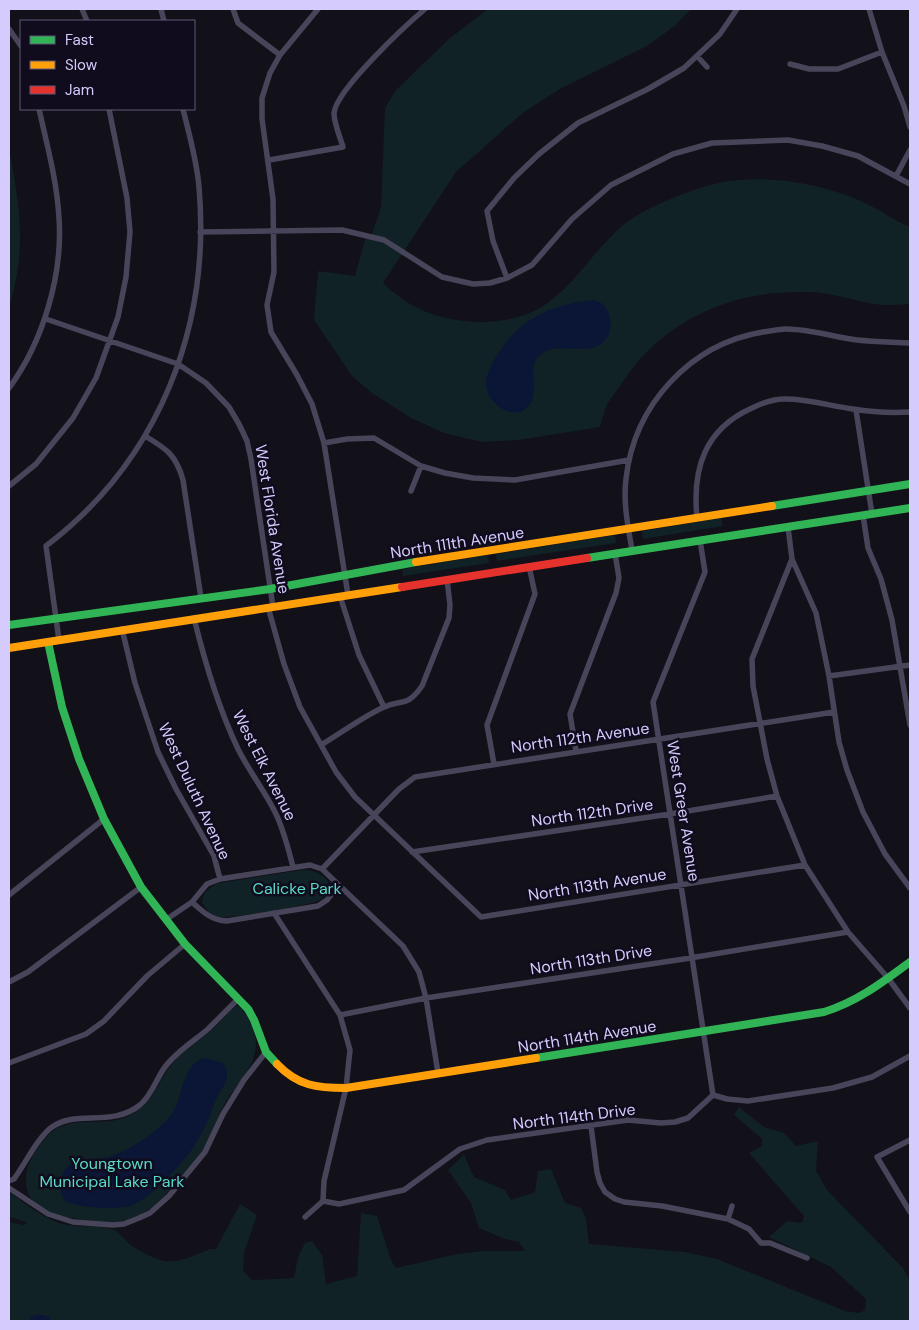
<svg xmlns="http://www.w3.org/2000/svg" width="919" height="1330" font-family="'DM Sans',sans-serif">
<rect width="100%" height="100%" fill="#121019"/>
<!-- green -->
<path fill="#102225" d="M 488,9 L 691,9 L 676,25 L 647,46 L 560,89 L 524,112 L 456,172 L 383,283 C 394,293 406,303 420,309 C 457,327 516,328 550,301 C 578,280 596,248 623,225 C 647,206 694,188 723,182 C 768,174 826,184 867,204 C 882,211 895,221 910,227 L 910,304 C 896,305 882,306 868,303 C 849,299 828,292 808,292 C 732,290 664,319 622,383 C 617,390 611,398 607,405 C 604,412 602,420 600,427 L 518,440 L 482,442 L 444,433 L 411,418 L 372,393 L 352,376 L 314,320 L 318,271 L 355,276 L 366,236 L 371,237 L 381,207 L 385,108 L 396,90 L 450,38 Z
M 9,148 C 20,207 27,249 9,308 Z
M 721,518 L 723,526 L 643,539 L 642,531 Z
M 615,535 L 616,543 L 497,561 L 496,554 Z
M 488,555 L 489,563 L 403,576 L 402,569 Z
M 302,870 C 320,869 344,886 319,900 C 309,906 238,917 223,917 C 218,917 213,915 209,912 L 202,903 C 202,892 210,887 219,883 Z
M 237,1006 C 244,1008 246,1014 249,1020 C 269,1056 241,1076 224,1105 C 217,1117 214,1131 207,1143 C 195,1163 166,1198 147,1211 C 137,1217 126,1221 115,1223 C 92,1221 34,1219 27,1190 C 24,1176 27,1166 34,1154 C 41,1144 48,1132 60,1127 C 86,1115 111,1131 140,1109 C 155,1098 160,1077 173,1063 C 182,1052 196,1043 207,1034 C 217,1026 225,1016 234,1007 Z
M 739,1107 L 764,1127 L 784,1133 L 796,1146 L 818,1141 L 816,1171 L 827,1190 L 903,1268 L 910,1280 L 910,1321 L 9,1321 L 9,1222 L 24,1225 L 27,1222 L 9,1217 L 9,1192 C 23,1202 38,1214 54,1221 C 72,1229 93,1224 111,1229 C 120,1231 125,1241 132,1246 C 168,1268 174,1264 210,1249 L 216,1249 L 240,1204 L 257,1215 L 244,1253 L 243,1270 L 252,1280 L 294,1278 L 298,1257 L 305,1243 L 312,1241 L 322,1255 L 326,1284 L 357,1276 L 361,1213 L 377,1216 L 391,1260 L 396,1268 L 457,1254 L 484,1251 L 525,1251 L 519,1242 L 505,1239 L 479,1228 L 471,1203 L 448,1170 L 464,1155 L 474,1177 L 505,1190 L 511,1200 L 535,1192 L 538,1171 L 551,1169 L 565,1203 L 581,1208 L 586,1219 L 589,1244 L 685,1252 L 717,1259 L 845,1311 L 859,1313 L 865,1310 L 866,1299 L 831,1267 L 769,1237 L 787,1221 L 802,1223 L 804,1216 L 749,1153 L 762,1146 L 762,1139 L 734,1115 Z"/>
<!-- water -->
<path fill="#0b1536" d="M 593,300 C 600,302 604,303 607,310 C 611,318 612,328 608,336 C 594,361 560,339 541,354 C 525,367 540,388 530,404 C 516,425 485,403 486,382 C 487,372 493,362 498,354 C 519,319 553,304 593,300 Z
M 206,1058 L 223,1063 C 232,1076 224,1085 217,1097 C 215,1101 213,1106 212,1111 C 207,1123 200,1137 193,1148 C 182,1164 148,1201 130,1206 C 118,1210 76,1208 66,1201 C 61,1196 60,1190 60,1184 C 60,1176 64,1169 70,1165 C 79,1160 90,1161 100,1159 C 113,1157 126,1150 138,1143 C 150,1135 163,1126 172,1114 C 183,1097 182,1062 206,1058 Z"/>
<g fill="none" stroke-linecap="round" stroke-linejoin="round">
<!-- river -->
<path stroke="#0b1536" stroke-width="11" d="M 35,1321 L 38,1320 L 45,1321"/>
<!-- street -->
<path stroke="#48455a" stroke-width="5.5" d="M 82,9 L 87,21
M 161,9 L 164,21
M 233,9 L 238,23 L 280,55
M 318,9 L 280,55 L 270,73 L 262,98 L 262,119 L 273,199 L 274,272 L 267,305 L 271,332 L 297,375 L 312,404 L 324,443 L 348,595
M 869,9 L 882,52 L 904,106 L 910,127
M 9,29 L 21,46
M 697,56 L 707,67
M 790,64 L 809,69 L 838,69 L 882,52
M 269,160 L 343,147 C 340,137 334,123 334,113 C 336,90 406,25 425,9
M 896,176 L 910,150
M 200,232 L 342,230 L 384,240 L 442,277 L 473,284 L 490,283 L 507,278 L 532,265 L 572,219 L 611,185 L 673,154 L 712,143 L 788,140 L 822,146 L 858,156 L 910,184
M 507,278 L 493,241 L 487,211 L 514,178 L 539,154 L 578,123 L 648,89 L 684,68 L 720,34 L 737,9
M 46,319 L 178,364 L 206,383 L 229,407 L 239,424 L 247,441 L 251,459 L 273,607
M 9,388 C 43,342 63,275 59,218 C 57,181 47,145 39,109
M 856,410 L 872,514
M 145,436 C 167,449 176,455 183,480 L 201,598
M 324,443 L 347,439 L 374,438 L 421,466 L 445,473 L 473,478 L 515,480 L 629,460
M 9,486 L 36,464 L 73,418 L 96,378 L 118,317 L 126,277 L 130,232 L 127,198 L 109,109
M 411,491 L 421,466
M 863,515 L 868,548 L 881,579 L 892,620 L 910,725
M 697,518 C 692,468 705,429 752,408 C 762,403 774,399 785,399 C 808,399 831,406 853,409 C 871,412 892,413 910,412
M 788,527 L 792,559 L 752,659 L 753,686 L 767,759 L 777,796 L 805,865 L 848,932 L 888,978 L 910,1008
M 700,540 L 705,572 L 653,702 L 713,1095
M 632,550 C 628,527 623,502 626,479 C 634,405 690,344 763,332 C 771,331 779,329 786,329 C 810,329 834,337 857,340 C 875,342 893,342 910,343
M 792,559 L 816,613 L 829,676 L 839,742 L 847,770 L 863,812 L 885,854 L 910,888
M 340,596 L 359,655 L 384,707
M 268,607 L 284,664 L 300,707 L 336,772 L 355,797 L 481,917 L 805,865
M 194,618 C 205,663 218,707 238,749 C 249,771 264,790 275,812 C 284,830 288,848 293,867
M 122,629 L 135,683 L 158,752 L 176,789 L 214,856 L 220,879
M 59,640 L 46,546 C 159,460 211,327 199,187 C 197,161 189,134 183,109
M 829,676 L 910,665
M 321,745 C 341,733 361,718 382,708 C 401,698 406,709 422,686 L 449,618 L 450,605 L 447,579
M 576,751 L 570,714 L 616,593 L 619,578 L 615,553
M 494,764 L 487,725 L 535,594 L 529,566
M 412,852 L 670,814 L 777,796
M 322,869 L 399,789 L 415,777 L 834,712
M 9,895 L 104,819
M 192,902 C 203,912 211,920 227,921 L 318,906 L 327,900 L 338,886
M 274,913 L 340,1015 L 350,1050 L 346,1088 L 324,1181 L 323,1201
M 167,919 L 192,902 L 207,884 L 220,879 L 310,865 L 322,869 L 403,946 L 419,972 L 426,998 L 438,1073
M 9,982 L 28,972 L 141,887
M 340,1015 L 426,998 L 684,959 L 848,932
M 9,1063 L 86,1034 L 104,1021 L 147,976 L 185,944
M 713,1095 L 727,1099 L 748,1101 L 833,1088 L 872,1077 L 910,1056
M 591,1126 L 597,1172 L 600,1183 L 605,1192 L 615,1199 L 624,1202 L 662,1206 L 728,1219 L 749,1229 L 761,1243 L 770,1243 L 807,1258
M 910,1140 L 877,1157 L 910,1212
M 9,1181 L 14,1179 C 25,1164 38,1137 52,1127 C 77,1109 111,1128 140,1105 C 152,1095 156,1079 165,1067 C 176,1052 194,1041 208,1029 C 218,1019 228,1009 238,999
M 9,1188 L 48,1214 L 73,1222 L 113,1225 L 124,1224 L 139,1218 L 150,1213 L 169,1196 L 205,1152 L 223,1114 L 244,1080 L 266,1052
M 305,1217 L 323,1201 L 339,1204 L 404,1190 L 460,1149 L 487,1140 L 628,1120 L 661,1123 L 675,1122 L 688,1118 L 713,1095
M 728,1219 L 732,1206"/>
<!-- fast -->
<path stroke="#30b455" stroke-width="8" d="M 772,506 L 910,484
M 587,558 L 910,508
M 9,625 L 270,589 L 416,562
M 48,642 L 62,707 L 79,759 L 104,819 L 141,887 L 185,944 L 248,1009 L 254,1020 L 266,1052 L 277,1064
M 536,1058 L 824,1012 C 857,1002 883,982 910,962"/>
<!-- slow -->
<path stroke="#ff9f0a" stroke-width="8" d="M 416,562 L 772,506
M 9,648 L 402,587
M 277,1064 C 298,1086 317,1088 346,1088 L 536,1058"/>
<!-- jam -->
<path stroke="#e5322d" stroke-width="8" d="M 402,587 L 587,558"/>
</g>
<g text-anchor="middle" stroke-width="5" stroke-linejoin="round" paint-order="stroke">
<!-- street labels -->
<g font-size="16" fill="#d6cbfd" stroke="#110c1d">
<text transform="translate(273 519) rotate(81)" y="6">West Florida Avenue</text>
<text transform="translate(457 542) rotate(-9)" y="6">North 111th Avenue</text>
<text transform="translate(580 737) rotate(-8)" y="6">North 112th Avenue</text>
<text transform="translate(265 765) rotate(63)" y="6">West Elk Avenue</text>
<text transform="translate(195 791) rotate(65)" y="6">West Duluth Avenue</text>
<text transform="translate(684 811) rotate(81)" y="6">West Greer Avenue</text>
<text transform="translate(592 812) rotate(-8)" y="6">North 112th Drive</text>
<text transform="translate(597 884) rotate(-9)" y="6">North 113th Avenue</text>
<text transform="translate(591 959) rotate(-9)" y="6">North 113th Drive</text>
<text transform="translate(587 1036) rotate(-9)" y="6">North 114th Avenue</text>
<text transform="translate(574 1116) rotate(-7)" y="6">North 114th Drive</text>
</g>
<!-- park labels -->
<g font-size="16" fill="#5adac8" stroke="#110c1d">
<text x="297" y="894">Calicke Park</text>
<text x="112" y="1169">Youngtown<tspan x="112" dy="18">Municipal Lake Park</tspan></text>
</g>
</g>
<!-- border -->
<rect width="919" height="1330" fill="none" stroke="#d6cbfd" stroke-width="20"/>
<!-- legend -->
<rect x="20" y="20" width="175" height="90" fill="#110c1d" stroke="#605877"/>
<rect x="30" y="36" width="25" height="8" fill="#30b455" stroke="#605877"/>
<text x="65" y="45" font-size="15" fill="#d6cbfd">Fast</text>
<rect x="30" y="61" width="25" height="8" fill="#ff9f0a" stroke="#605877"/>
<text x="65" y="70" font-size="15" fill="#d6cbfd">Slow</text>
<rect x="30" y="86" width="25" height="8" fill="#e5322d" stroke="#605877"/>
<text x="65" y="95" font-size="15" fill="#d6cbfd">Jam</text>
</svg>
